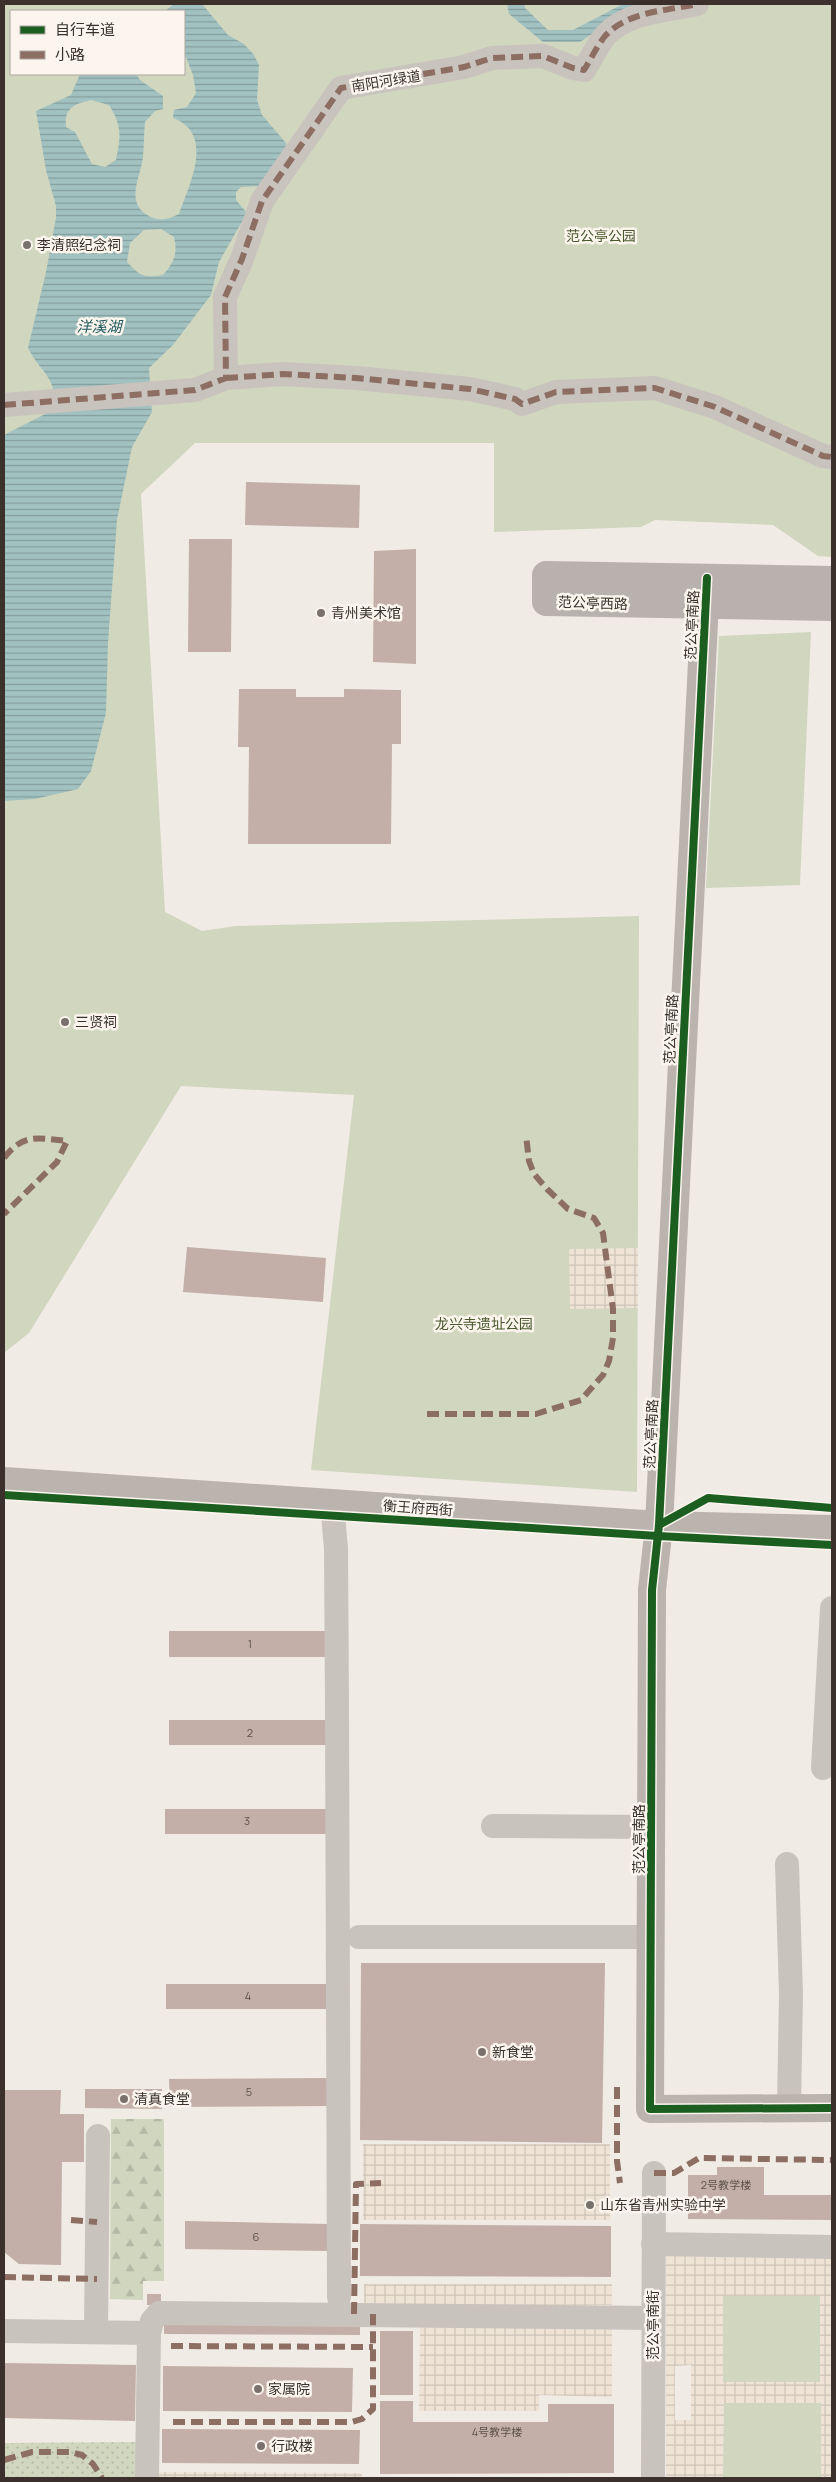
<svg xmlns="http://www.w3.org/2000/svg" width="836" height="2482" font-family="Manrope,'Noto Sans SC',sans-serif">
<defs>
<pattern id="grass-dots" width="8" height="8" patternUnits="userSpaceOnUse" patternTransform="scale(1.25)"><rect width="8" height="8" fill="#d1d6bf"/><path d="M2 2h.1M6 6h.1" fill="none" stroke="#b4b8a4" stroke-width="1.8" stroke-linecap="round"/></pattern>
<pattern id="forest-firs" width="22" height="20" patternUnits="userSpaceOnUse" patternTransform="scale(1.25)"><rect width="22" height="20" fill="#d1d6bf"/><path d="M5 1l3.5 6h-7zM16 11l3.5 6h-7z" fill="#b4b8a4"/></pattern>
<pattern id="plaza-grid" width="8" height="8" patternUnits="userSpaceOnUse" patternTransform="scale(1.25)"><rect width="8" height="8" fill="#eee3d5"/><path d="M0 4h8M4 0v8" fill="none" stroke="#cdc3b7"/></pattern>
<pattern id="water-rules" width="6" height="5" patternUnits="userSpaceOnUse" patternTransform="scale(1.25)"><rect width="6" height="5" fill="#a1c2c1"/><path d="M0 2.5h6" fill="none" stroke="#849e9d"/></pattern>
</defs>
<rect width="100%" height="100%" fill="#f0ebe5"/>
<!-- grass -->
<path fill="url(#grass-dots)" d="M 140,2442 L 140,2478 L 4,2478 L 4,2443 Z"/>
<!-- forest -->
<path fill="url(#forest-firs)" d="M 111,2119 L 164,2119 L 164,2281 L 143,2281 L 143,2300 L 110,2299 Z"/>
<!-- green -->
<path fill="#d1d6bf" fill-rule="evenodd" d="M 4,4 L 832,4 L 832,557 L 818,556 L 773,525 L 655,520 L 641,527 L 494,532 L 494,443 L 195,443 L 141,494 L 165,912 L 202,931 L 236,926 L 639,916 L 637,1492 L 311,1470 L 354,1095 L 181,1086 L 29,1333 L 4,1353 ZM 11,11 L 184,11 L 184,74 L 11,74 Z
M 811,632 L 800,885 L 706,888 L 719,636 Z
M 723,2296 L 820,2296 L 820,2382 L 723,2382 Z
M 723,2403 L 821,2403 L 821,2478 L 723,2478 Z"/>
<!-- plaza -->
<path fill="url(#plaza-grid)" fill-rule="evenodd" d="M 638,1248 L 638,1308 L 570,1309 L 569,1249 Z
M 363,2144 L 610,2144 L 610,2220 L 363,2220 Z
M 666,2254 L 832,2255 L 832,2478 L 821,2478 L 821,2403 L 724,2403 L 723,2478 L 666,2478 ZM 723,2296 L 820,2296 L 820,2382 L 723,2382 ZM 691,2365 L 691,2420 L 675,2420 L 675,2366 Z
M 364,2284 L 612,2284 L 612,2305 L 364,2306 Z
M 420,2327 L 612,2327 L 612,2397 L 539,2395 L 539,2411 L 419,2411 Z
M 158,2345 L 159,2472 L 362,2473 L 362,2478 L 140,2478 Z
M 607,2477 L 607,2478 L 395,2478 Z"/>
<!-- water -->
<path fill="url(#water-rules)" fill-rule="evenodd" d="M 174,4 L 202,4 L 228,35 L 244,44 L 254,55 L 259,65 L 257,100 L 262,115 L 286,143 L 287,151 L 261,186 L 241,187 L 236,192 L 236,200 L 247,213 L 219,262 L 211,295 L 173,345 L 149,368 L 152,412 L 132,447 L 117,520 L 108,643 L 106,713 L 91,771 L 78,789 L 35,799 L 4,801 L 4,435 L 55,409 C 56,375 42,375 28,348 L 46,272 L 56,218 L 56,206 L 46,170 L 36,111 L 71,95 L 80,74 L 136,74 L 140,80 L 163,96 L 163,109 L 155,111 L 145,122 C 144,133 144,145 143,157 C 141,176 125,201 147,215 C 160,222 166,220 179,214 C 190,183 215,134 173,118 L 174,110 L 187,107 L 196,93 L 193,75 L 184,52 L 184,11 L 165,11 ZM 91,100 L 109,105 C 122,126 121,136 116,160 L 105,167 L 92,164 L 75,132 L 66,127 C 64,108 74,104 91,100 ZM 161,229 L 174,237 C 178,254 174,262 163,275 C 143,278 140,276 127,262 L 130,243 L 144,230 Z
M 507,4 L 524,4 L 525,8 L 548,30 L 573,30 L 623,4 L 654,4 L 607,24 L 580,42 L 543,42 L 509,14 Z"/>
<!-- building -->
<path fill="#c3afa7" d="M 246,482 L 360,485 L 359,528 L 245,525 Z
M 189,539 L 232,539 L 231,652 L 188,652 Z
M 416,549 L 416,664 L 373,662 L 374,551 Z
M 239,689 L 296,689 L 296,697 L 344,697 L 344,689 L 401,690 L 401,744 L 392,744 L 391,844 L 248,844 L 249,747 L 238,747 Z
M 187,1247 L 326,1258 L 323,1302 L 183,1292 Z
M 169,1631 L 332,1631 L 332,1657 L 169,1657 Z
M 169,1720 L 332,1720 L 332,1745 L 169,1745 Z
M 165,1809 L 328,1809 L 328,1834 L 165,1834 Z
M 361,1963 L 605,1963 L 602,2143 L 360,2140 Z
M 166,1984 L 329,1984 L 329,2009 L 166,2009 Z
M 328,2078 L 328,2106 L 170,2107 L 169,2079 Z
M 85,2089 L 162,2089 L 162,2109 L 85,2108 Z
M 4,2090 L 61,2090 L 60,2114 L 84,2114 L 84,2162 L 62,2162 L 61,2265 L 19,2264 L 4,2252 Z
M 717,2167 L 764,2167 L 764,2195 L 832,2195 L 832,2220 L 688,2219 L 688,2175 L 717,2175 Z
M 185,2221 L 327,2224 L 327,2251 L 185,2249 Z
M 360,2224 L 611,2226 L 611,2277 L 360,2276 Z
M 147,2294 L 161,2294 L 161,2305 L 147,2305 Z
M 164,2321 L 360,2322 L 360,2335 L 164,2334 Z
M 380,2331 L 413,2331 L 413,2395 L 380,2395 Z
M 4,2363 L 136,2365 L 135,2421 L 4,2418 Z
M 163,2366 L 353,2368 L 352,2412 L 163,2411 Z
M 380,2401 L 413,2401 L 413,2422 L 548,2422 L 548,2404 L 614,2404 L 614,2473 L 380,2474 Z
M 162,2429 L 360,2430 L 359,2464 L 162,2463 Z"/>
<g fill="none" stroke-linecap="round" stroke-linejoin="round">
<!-- street -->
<path stroke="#c9c3be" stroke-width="24" d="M 226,378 L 283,374 L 356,378 L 470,389 L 515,399 L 522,404 L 556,392 L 655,388 L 715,407 L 823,456 L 832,457
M 4,405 L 195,390 L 226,378 L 225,297 L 242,259 L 262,201 L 341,88 L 464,67 L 492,58 L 543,56 L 573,68 L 584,70 C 591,59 597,46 605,36 C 628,11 666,11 697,4
M 332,1503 L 336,1549 L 337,1707 L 339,2297
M 823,1768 L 832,1608
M 493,1826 L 651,1827
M 787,1864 L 791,1994 L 789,2108
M 359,1937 L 651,1937
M 653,2244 L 832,2247
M 4,2331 L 149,2333
M 96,2332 L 98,2136
M 147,2478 L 149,2333 L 152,2321 L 159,2313 L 653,2318
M 653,2478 L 654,2173"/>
<!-- secondary -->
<path stroke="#bab3ae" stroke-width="28" d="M 706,582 L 659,1525 L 652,1590 L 650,2109 L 832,2108
M 4,1481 L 659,1525 L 832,1529"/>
<!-- primary -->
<path stroke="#b8b1ad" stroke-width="28" d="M 832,580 L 546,575 L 546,602 L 832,607"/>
<!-- quiet -->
<path stroke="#8d6e63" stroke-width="6" stroke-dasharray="12 6" stroke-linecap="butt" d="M 226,378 L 283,374 L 356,378 L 470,389 L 515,399 L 522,404 L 556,392 L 655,388 L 715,407 L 823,456 L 832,457
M 4,405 L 195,390 L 226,378 L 225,297 L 242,259 L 262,201 L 341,88 L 464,67 L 492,58 L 543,56 L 573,68 L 584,70 C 591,59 597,46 605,36 C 628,11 666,11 697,4
M 4,1158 C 23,1133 38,1138 67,1141 L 57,1162 L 4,1214
M 427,1414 L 536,1414 L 581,1400 L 603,1375 L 609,1361 L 613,1338 L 613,1309 L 603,1233 L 594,1218 L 568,1209 L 547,1189 L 534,1174 L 529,1161 L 526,1135
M 617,2087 L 617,2161 L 620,2183
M 654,2173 L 674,2173 L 699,2158 L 832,2160
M 71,2220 L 97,2222
M 4,2277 L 97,2279
M 354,2314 L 356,2184 L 381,2183
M 171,2346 L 373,2347
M 173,2422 L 352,2422 L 362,2419 L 373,2409 L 373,2314
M 4,2460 L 32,2452 L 71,2452 L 82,2455 L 93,2464 L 102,2478"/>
<!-- cycleway casing -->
<g stroke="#fbf5ee" stroke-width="11">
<path id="cycleway" d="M 707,578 L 659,1525 L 652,1590 L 650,2109 L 832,2108
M 4,1495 L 658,1536 L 832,1545
M 659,1525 L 708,1498 L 832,1508"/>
</g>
<!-- cycleway -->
<use href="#cycleway" stroke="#1b5e20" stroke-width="8"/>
</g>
<!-- markers -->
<g fill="#7a716c" stroke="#fbf5ee" stroke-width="2">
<circle cx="27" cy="245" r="5"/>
<circle cx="321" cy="613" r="5"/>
<circle cx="65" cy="1022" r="5"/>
<circle cx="482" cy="2052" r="5"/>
<circle cx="124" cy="2099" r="5"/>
<circle cx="590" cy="2205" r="5"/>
<circle cx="258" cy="2389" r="5"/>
<circle cx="261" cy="2446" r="5"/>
</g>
<g text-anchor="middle" stroke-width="5" stroke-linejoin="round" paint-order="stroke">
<!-- number labels -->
<g font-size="11" fill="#5d504a">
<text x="250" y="1648">1</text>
<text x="250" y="1737">2</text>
<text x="247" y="1825">3</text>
<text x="248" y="2000">4</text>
<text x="249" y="2096">5</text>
<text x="726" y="2189">2号教学楼</text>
<text x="256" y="2241">6</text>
<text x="497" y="2436">4号教学楼</text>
</g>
<!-- street labels -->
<g font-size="14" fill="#3b302b" stroke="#fbf5ee">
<text transform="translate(386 81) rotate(-9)" y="5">南阳河绿道</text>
<text transform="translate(593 603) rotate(2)" y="5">范公亭西路</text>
<text transform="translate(692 625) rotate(-87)" y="5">范公亭南路</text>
<text transform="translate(671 1029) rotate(-87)" y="5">范公亭南路</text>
<text transform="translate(651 1434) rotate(-87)" y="5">范公亭南路</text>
<text transform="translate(418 1508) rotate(4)" y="5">衡王府西街</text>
<text transform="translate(639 1839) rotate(-90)" y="5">范公亭南路</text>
<text transform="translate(653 2325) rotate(-90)" y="5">范公亭南街</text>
</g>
<!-- park labels -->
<g font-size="14" fill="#4a5a2e" stroke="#fbf5ee">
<text x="601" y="241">范公亭公园</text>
<text x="484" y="1329">龙兴寺遗址公园</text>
</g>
<!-- poi labels -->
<g font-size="14" fill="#3b302b" stroke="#fbf5ee" text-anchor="start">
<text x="37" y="250">李清照纪念祠</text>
<text x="331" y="618">青州美术馆</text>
<text x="75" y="1027">三贤祠</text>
<text x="492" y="2057">新食堂</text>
<text x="134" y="2104">清真食堂</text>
<text x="600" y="2210">山东省青州实验中学</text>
<text x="268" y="2394">家属院</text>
<text x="271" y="2451">行政楼</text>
</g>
<!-- water labels -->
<g font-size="15" font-style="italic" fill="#1f5a5e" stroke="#fbf5ee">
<text x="99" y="332">洋溪湖</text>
</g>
</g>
<!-- border -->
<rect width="836" height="2482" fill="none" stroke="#3b302b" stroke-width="10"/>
<!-- legend -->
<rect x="10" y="10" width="175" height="65" fill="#fbf5ee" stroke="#aea6a0"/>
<rect x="20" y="26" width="25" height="8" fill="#1b5e20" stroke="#aea6a0"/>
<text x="55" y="35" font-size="15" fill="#3b302b">自行车道</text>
<rect x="20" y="51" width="25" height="8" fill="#8d6e63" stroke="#aea6a0"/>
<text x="55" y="60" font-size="15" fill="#3b302b">小路</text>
</svg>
